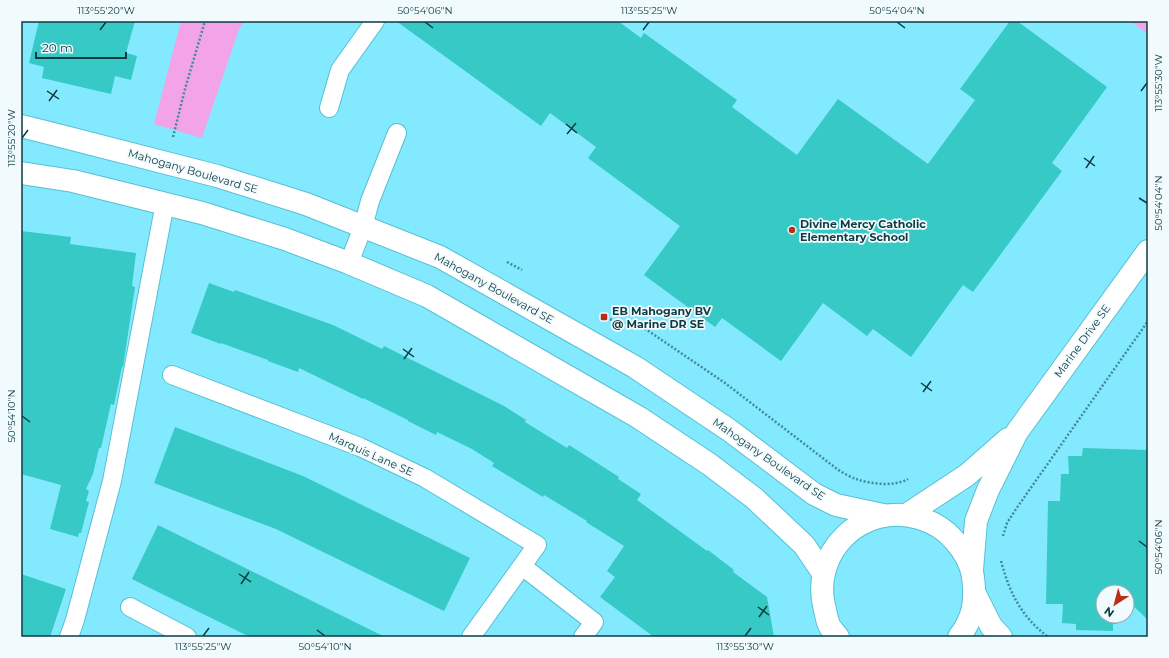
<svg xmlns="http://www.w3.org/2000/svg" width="1169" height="658" font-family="Montserrat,sans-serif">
<rect width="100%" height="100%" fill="#83e9fe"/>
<!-- green -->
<path fill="#f3a3e7" d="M 181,21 L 245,21 L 239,29 L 202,138 L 154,124 Z
M 1130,21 L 1148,21 L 1148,34 Z"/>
<!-- building -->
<path fill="#36c9c5" d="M 39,21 L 135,21 L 126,53 L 137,56 L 131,80 L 115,76 L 111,94 L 42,78 L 44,67 L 29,63 Z
M 396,21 L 618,21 L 641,38 L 644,33 L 737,100 L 732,107 L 797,155 L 838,99 L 928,164 L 975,100 L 960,89 L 1010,21 L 1017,21 L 1107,87 L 1052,163 L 1062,171 L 973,292 L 963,285 L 911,357 L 873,329 L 867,336 L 823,303 L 781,361 L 722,318 L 715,327 L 644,275 L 680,226 L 588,158 L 596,147 L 550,113 L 541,126 Z
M 21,231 L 71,237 L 70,244 L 136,253 L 132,286 L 135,287 L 123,367 L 122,367 L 114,405 L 111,404 L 101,448 L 99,448 L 93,474 L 86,489 L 89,491 L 86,501 L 89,502 L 81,533 L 79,533 L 78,537 L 50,529 L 61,485 L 21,474 Z
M 209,283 L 234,292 L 235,290 L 333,325 L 382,349 L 384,346 L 504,406 L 526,420 L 525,422 L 567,448 L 569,445 L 619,477 L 618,479 L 641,494 L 637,500 L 707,551 L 708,550 L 734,570 L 733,572 L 767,597 L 774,637 L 654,637 L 600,597 L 615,577 L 607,571 L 624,546 L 586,522 L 587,521 L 544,495 L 543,497 L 492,466 L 494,463 L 472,449 L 437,432 L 436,435 L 408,421 L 408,420 L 363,398 L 363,399 L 299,368 L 298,372 L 268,361 L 268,360 L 221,343 L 221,344 L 191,333 Z
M 175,427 L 303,476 L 470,558 L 444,611 L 276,529 L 154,483 Z
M 1083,448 L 1148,450 L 1148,620 L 1127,600 L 1127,592 L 1103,592 L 1103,616 L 1120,616 L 1120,622 L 1117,622 L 1117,624 L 1113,624 L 1113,631 L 1076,630 L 1076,624 L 1062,623 L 1063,604 L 1046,604 L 1048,501 L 1060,501 L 1061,474 L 1069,474 L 1068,456 L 1082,456 Z
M 158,525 L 304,597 L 385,637 L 250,637 L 156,591 L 132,579 Z
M 21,574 L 66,589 L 50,637 L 21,637 Z"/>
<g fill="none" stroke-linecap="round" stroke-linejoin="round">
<!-- lane casing -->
<g stroke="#57bfd3" stroke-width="20">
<path id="lane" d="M 329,108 L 340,70 L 375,21
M 349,263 L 363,227 L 370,201 L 397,133
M 172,375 L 360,447 L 425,478 L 537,545 L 471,637
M 522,566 L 594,622 L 583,637
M 130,607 L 187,637
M 69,637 L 75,620 L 112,481 L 165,203"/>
</g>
<!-- secondary casing -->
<g stroke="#57bfd3" stroke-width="24">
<path id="secondary" d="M 21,126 L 53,134 L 217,176 L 306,204 L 440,257 L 635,367 L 729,430 L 814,494 L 836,505 L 883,515
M 21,173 L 73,181 L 202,213 L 285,239 L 349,263 L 427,296 L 638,417 L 709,464 L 754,498 L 804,545 L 823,573
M 908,514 L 967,475 L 1008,439
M 972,570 L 976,521 L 988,490 L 1017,432 L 1148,251
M 975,594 L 991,626 L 1001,637
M 838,637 C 835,633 831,629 829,625 C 827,620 826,615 825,610 C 809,553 862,501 919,518 C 932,522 945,529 954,540 C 963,550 971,563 973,577 C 976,600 974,618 959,637"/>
</g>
<!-- path -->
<path stroke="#428a98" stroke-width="2.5" stroke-dasharray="2 2" stroke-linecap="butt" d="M 173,137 L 185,89 L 205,21
M 507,262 L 522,270
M 606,318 L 615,321 L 632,324 L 647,330 L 725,383 L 837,469 C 843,473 850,477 856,479 C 871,484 894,487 908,479
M 1003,536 L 1007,523 L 1016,509 L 1148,321
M 1001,561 C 1010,594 1021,616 1048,637"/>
<!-- lane -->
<use href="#lane" stroke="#fff" stroke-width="18"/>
<!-- secondary -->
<use href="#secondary" stroke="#fff" stroke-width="22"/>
</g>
<!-- ticks -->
<path fill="none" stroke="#0d3b43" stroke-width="1.5" d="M 425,22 L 433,28M 897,22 L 905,28M 100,30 L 106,22M 643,30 L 649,22M 47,91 L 59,99M 1141,91 L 1147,83M 49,101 L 57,90M 566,124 L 577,133M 567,134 L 576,123M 22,138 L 28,130M 1084,158 L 1095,166M 1086,168 L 1094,156M 1139,198 L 1147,203M 403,349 L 414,357M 404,359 L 412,348M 921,383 L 932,391M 923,392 L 931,381M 22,416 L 30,422M 1139,541 L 1147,547M 239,574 L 251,582M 241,584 L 249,572M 758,607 L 769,615M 759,617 L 767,606M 317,630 L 325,636M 203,636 L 209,628M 745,636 L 751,628"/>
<!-- markers -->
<g fill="#ba2e16" stroke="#f1fafc" stroke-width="1.5">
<circle cx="792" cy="230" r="4"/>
<rect x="600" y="313" width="8" height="8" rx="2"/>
</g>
<g text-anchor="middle" stroke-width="3.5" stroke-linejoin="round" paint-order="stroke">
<!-- street labels -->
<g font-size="11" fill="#0d3b43" stroke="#f1fafc">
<text transform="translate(193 171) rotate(16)" y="4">Mahogany Boulevard SE</text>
<text transform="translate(494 288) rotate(29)" y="4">Mahogany Boulevard SE</text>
<text transform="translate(1082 341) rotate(-54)" y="4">Marine Drive SE</text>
<text transform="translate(371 454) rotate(24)" y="4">Marquis Lane SE</text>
<text transform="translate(769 459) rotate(35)" y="4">Mahogany Boulevard SE</text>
</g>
<!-- poi labels -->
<g font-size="11" font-weight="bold" fill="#0d3b43" stroke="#f1fafc" text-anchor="start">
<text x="800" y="228">Divine Mercy Catholic<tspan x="800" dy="13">Elementary School</tspan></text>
<text x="612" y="315">EB Mahogany BV<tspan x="612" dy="13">@ Marine DR SE</tspan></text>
</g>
</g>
<!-- border -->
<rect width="1169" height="658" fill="none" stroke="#f1fafc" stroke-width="44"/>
<!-- north arrow -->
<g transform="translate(1115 604) rotate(216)"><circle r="19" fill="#f1fafc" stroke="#96aeb2"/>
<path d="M0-3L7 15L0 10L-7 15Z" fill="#ba2e16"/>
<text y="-6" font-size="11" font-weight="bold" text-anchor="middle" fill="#0d3b43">N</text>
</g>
<!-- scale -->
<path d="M36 52v6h90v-6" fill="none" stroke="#0d3b43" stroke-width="2"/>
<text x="42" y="52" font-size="12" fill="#0d3b43" stroke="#f1fafc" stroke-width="3" paint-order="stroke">20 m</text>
<rect x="22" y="22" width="1125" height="614" fill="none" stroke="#0d3b43" stroke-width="1.5"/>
<g font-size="10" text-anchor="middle" fill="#0d3b43">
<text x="106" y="14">113°55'20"W</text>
<text x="425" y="14">50°54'06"N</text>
<text x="649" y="14">113°55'25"W</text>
<text x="897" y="14">50°54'04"N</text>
<text transform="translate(1158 83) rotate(-90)" y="4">113°55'30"W</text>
<text transform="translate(11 138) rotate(-90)" y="4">113°55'20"W</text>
<text transform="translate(1158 203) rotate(-90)" y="4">50°54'04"N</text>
<text transform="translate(11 416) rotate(-90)" y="4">50°54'10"N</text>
<text transform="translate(1158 547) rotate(-90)" y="4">50°54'06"N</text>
<text x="203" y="650">113°55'25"W</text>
<text x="325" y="650">50°54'10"N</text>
<text x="745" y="650">113°55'30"W</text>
</g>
</svg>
